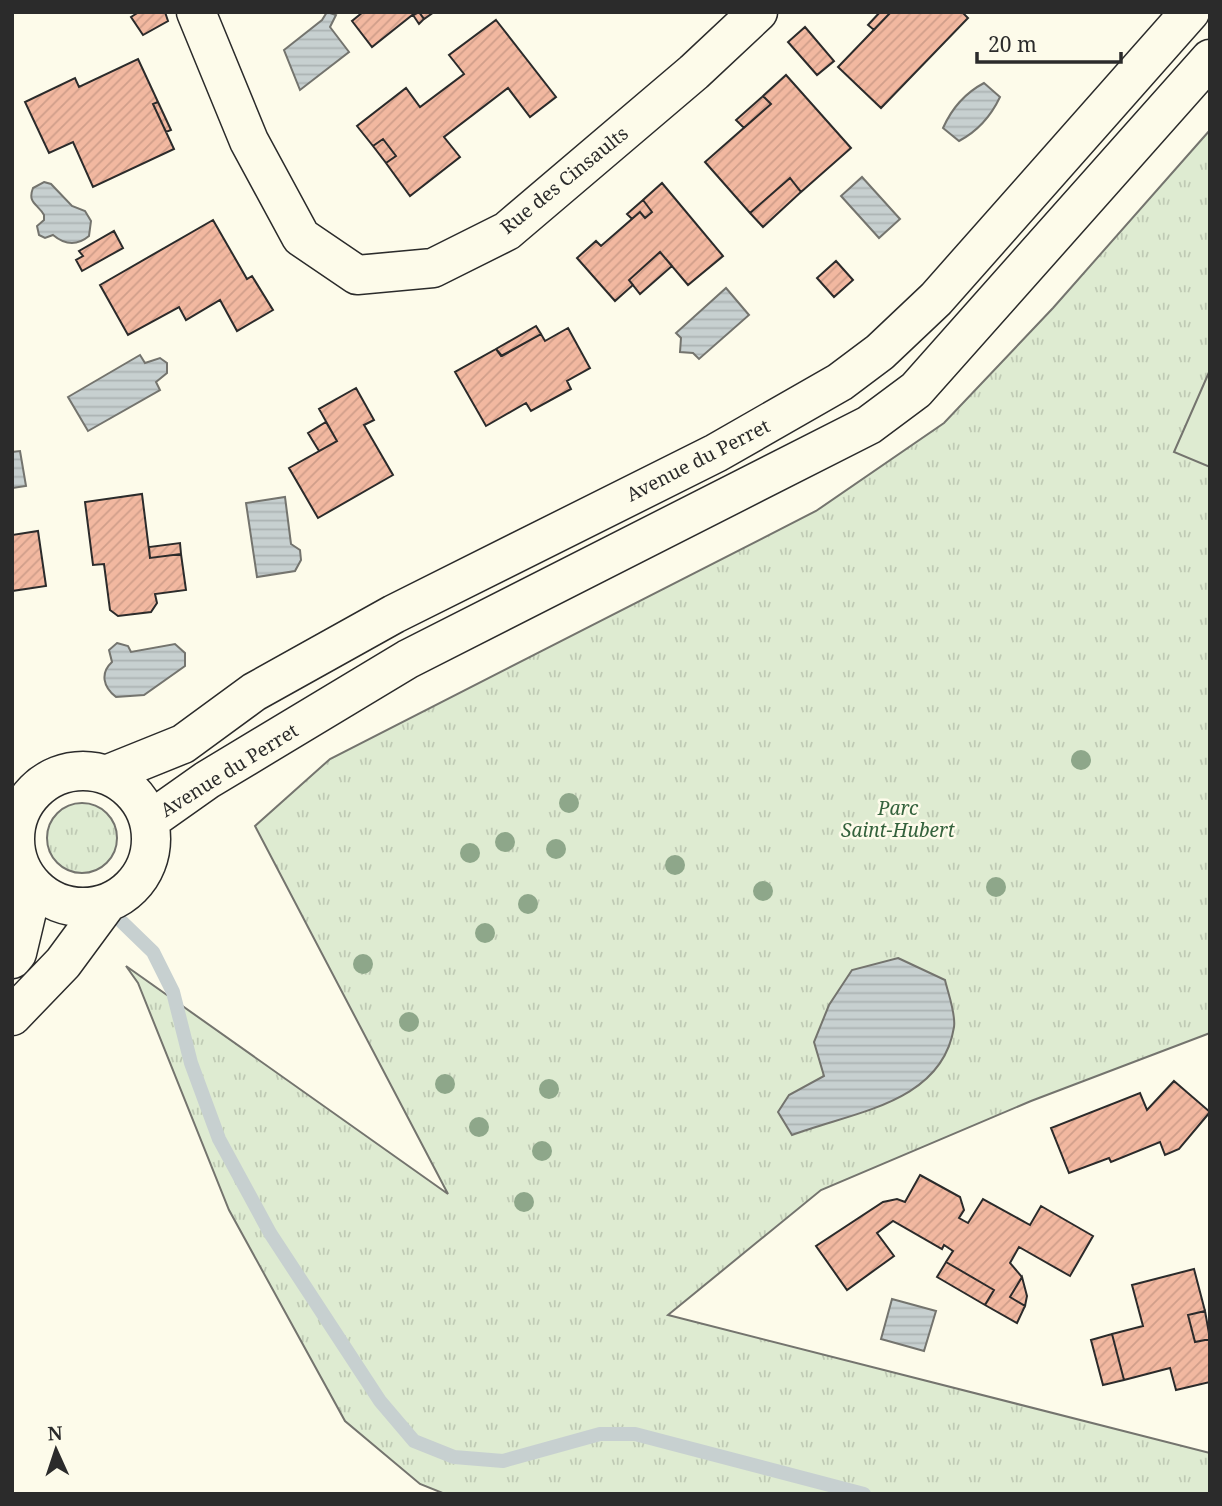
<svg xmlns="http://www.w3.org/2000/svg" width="1222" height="1506" font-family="'Noto Serif',serif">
<defs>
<pattern id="grass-tufts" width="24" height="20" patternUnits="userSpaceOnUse" patternTransform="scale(1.75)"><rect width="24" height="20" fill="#deebd1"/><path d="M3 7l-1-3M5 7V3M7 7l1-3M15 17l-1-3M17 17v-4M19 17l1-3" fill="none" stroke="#bfcab4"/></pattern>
<pattern id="water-rules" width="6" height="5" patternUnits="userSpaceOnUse" patternTransform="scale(1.75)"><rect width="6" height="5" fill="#c7d0d0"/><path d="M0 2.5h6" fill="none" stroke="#abb3b3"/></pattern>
<pattern id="building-hatch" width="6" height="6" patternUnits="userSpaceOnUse" patternTransform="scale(1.75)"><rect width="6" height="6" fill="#f2b8a0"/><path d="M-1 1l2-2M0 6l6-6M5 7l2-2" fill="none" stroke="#d09e8a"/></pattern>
</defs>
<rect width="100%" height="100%" fill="#fdfbea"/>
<!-- grass -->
<path fill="url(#grass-tufts)" stroke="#74746e" stroke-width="2" d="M 1210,130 L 1210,1033 L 1031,1101 L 821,1190 L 668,1315 L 1210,1453 L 1210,1494 L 445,1494 L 420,1484 L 345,1421 L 229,1210 L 138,983 L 126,966 L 448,1194 L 255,826 L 330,759 L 816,511 L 944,423 L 1053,308 Z
M47 838a35 35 0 1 1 70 0a35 35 0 1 1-70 0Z"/>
<!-- garden -->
<path fill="#deebd1" stroke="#74746e" stroke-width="2" d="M 1210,370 L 1210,467 L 1174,452 Z"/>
<!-- water -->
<path fill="url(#water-rules)" stroke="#74746e" stroke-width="2" d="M 327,12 L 336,15 L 330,27 L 349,52 L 300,90 L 284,50 L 322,20 Z
M 984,83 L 1000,97 C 991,116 978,131 959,141 L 943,128 C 952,108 965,93 984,83 Z
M 862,177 L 900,219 L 879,238 L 841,196 Z
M 44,182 L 51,184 L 72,206 L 85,211 L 91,221 L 89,236 C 77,246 65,245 53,235 L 45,238 L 39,235 L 37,226 L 44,220 L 44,215 C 38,204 27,203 33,188 Z
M 726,288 L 749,315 L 699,359 L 693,353 L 680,352 L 681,338 L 676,333 Z
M 140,355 L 145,363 L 160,358 L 167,363 L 167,373 L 156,382 L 160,390 L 88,431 L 68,397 Z
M 20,451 L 26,486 L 12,488 L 12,452 Z
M 285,497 L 291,544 L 300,550 L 301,560 L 295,571 L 257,577 L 246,503 Z
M 117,643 L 128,646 L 131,652 L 175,644 L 185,653 L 185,666 L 144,695 L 116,697 C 103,687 100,673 112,662 L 109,650 Z
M 898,958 L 945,980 C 948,993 956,1014 954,1027 C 942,1104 852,1112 792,1135 L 778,1112 L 789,1095 L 824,1076 L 814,1042 L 829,1005 L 852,970 Z
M 892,1299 L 936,1311 L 924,1351 L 881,1339 Z"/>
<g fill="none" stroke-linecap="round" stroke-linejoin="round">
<!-- stream -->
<path stroke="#c7d0d0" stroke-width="14" d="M 122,922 L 153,952 L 173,992 L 191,1063 L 219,1139 L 270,1233 L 380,1401 L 414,1441 L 454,1457 L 503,1461 L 600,1434 L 635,1434 L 864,1494"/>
</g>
<!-- building -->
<path fill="url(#building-hatch)" stroke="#2b2b2b" stroke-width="2" d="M 139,12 L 165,12 L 168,21 L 143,35 L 131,17 Z
M 363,12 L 416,12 L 372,47 L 352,21 Z
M 419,12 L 434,12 L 424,19 Z
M 419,12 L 424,19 L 419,24 L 413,15 Z
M 880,12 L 891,12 L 874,30 L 868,25 Z
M 891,12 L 962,12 L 968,18 L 881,108 L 838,67 Z
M 496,20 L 556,97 L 530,117 L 508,88 L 444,137 L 460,157 L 410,196 L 386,163 L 396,156 L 383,139 L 373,146 L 357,126 L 406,88 L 420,107 L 464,74 L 449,55 Z
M 805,27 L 834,61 L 817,75 L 788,42 Z
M 138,59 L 158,102 L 153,104 L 174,149 L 93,187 L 73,142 L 49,153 L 25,102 L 75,78 L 79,87 Z
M 786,75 L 851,148 L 801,192 L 790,178 L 750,213 L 705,162 L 771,104 L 763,96 Z
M 763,96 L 771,104 L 744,128 L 736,120 Z
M 158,102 L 171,130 L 166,132 L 153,104 Z
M 383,139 L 396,156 L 386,163 L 373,146 Z
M 790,178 L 801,192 L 763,227 L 750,213 Z
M 662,183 L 723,256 L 688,285 L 660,252 L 629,280 L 633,285 L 615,301 L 577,258 L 596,241 L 601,246 L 640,212 L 645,218 L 652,212 L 643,200 Z
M 643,200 L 652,212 L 645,218 L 640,212 L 632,219 L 627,214 Z
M 213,220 L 247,279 L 252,276 L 273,310 L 237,331 L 220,300 L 186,320 L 179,307 L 128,335 L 100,285 Z
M 114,231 L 123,248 L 82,271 L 76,260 L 83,256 L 79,251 Z
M 660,252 L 672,266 L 640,294 L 629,280 Z
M 836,261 L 853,280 L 834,297 L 817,278 Z
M 536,326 L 541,334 L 502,356 L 496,349 Z
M 568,328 L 590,368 L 567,381 L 571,389 L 531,411 L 526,403 L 486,426 L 455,372 L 496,349 L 501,356 L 541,334 L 545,341 Z
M 356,388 L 374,420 L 364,425 L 393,475 L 318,518 L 289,468 L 337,441 L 319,409 Z
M 326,422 L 337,441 L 319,451 L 308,433 Z
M 142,494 L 150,558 L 181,554 L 186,590 L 155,594 L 157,603 L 151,612 L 118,616 L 110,610 L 104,564 L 93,565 L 85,502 Z
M 38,531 L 46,586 L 12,591 L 12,535 Z
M 180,543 L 181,554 L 150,558 L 149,547 Z
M 1174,1081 L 1210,1112 L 1179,1149 L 1165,1155 L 1160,1142 L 1111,1162 L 1109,1158 L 1069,1173 L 1051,1128 L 1140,1093 L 1147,1110 Z
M 920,1175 L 960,1197 L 964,1210 L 959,1218 L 968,1223 L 983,1199 L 1030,1225 L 1041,1206 L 1093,1236 L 1070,1276 L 1019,1247 L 1010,1263 L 1022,1277 L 1010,1297 L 1025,1306 L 1017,1323 L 985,1305 L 994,1290 L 946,1262 L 953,1251 L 944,1245 L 942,1249 L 893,1221 L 877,1233 L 894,1256 L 847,1290 L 816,1246 L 883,1202 L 897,1199 L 905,1202 Z
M 946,1262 L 994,1290 L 985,1305 L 937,1277 Z
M 1194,1269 L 1205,1311 L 1188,1315 L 1195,1342 L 1210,1339 L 1210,1382 L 1176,1390 L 1170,1368 L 1124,1380 L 1112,1334 L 1143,1326 L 1132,1285 Z
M 1022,1277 L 1027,1296 L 1025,1306 L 1010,1297 Z
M 1205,1311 L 1210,1339 L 1195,1342 L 1188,1315 Z
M 1112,1334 L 1124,1380 L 1103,1385 L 1091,1340 Z"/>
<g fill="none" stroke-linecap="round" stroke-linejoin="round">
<!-- minor casing -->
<g stroke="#2b2b2b" stroke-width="41">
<path id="minor" d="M 196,12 L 249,141 L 301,237 L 357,275 L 433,268 L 507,231 L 694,72 L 758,12
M15 839a68 68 0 1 1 136 0a68 68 0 1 1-136 0Z
M 106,775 L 183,744 L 254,692 L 394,614 L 716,453 L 840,382 L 880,352 L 936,299 L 1190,12
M 149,821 L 207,780 L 408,659 L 869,425 L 916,390 L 1210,59
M 12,959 L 17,953 L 33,886
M 12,1016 L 63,963 L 105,906"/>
</g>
<!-- minor -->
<use href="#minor" stroke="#fdfbea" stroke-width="38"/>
</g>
<!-- trees -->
<g fill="#8ea78a">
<circle cx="1081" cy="760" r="10"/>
<circle cx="569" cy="803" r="10"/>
<circle cx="505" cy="842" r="10"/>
<circle cx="556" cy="849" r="10"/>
<circle cx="470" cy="853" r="10"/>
<circle cx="675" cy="865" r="10"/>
<circle cx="996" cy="887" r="10"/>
<circle cx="763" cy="891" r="10"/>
<circle cx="528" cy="904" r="10"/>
<circle cx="485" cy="933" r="10"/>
<circle cx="363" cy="964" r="10"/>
<circle cx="409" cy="1022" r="10"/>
<circle cx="445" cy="1084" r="10"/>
<circle cx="549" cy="1089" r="10"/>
<circle cx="479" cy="1127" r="10"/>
<circle cx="542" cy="1151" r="10"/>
<circle cx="524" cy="1202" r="10"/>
</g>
<g text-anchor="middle" stroke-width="5" stroke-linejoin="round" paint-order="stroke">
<!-- street labels -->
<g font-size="19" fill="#2b2b2b" stroke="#fdfbea">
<text transform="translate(564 180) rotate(-39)" y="7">Rue des Cinsaults</text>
<text transform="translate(698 460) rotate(-27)" y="7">Avenue du Perret</text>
<text transform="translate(229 770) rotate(-32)" y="7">Avenue du Perret</text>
</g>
<!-- park labels -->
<g font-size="19" font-style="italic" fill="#34623c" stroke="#fdfbea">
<text x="898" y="815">Parc<tspan x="898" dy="22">Saint-Hubert</tspan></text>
</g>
</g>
<!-- border -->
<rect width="1222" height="1506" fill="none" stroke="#2b2b2b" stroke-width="28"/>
<!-- north arrow -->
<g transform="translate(56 1450) rotate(357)" stroke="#fdfbea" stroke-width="5" paint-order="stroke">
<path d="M0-5L12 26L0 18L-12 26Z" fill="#2b2b2b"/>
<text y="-10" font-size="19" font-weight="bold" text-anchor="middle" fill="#2b2b2b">N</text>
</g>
<!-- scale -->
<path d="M977 52v10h144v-10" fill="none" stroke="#2b2b2b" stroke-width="3.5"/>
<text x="988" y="52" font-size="21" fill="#2b2b2b" stroke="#fdfbea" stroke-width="5" paint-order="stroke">20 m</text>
</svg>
